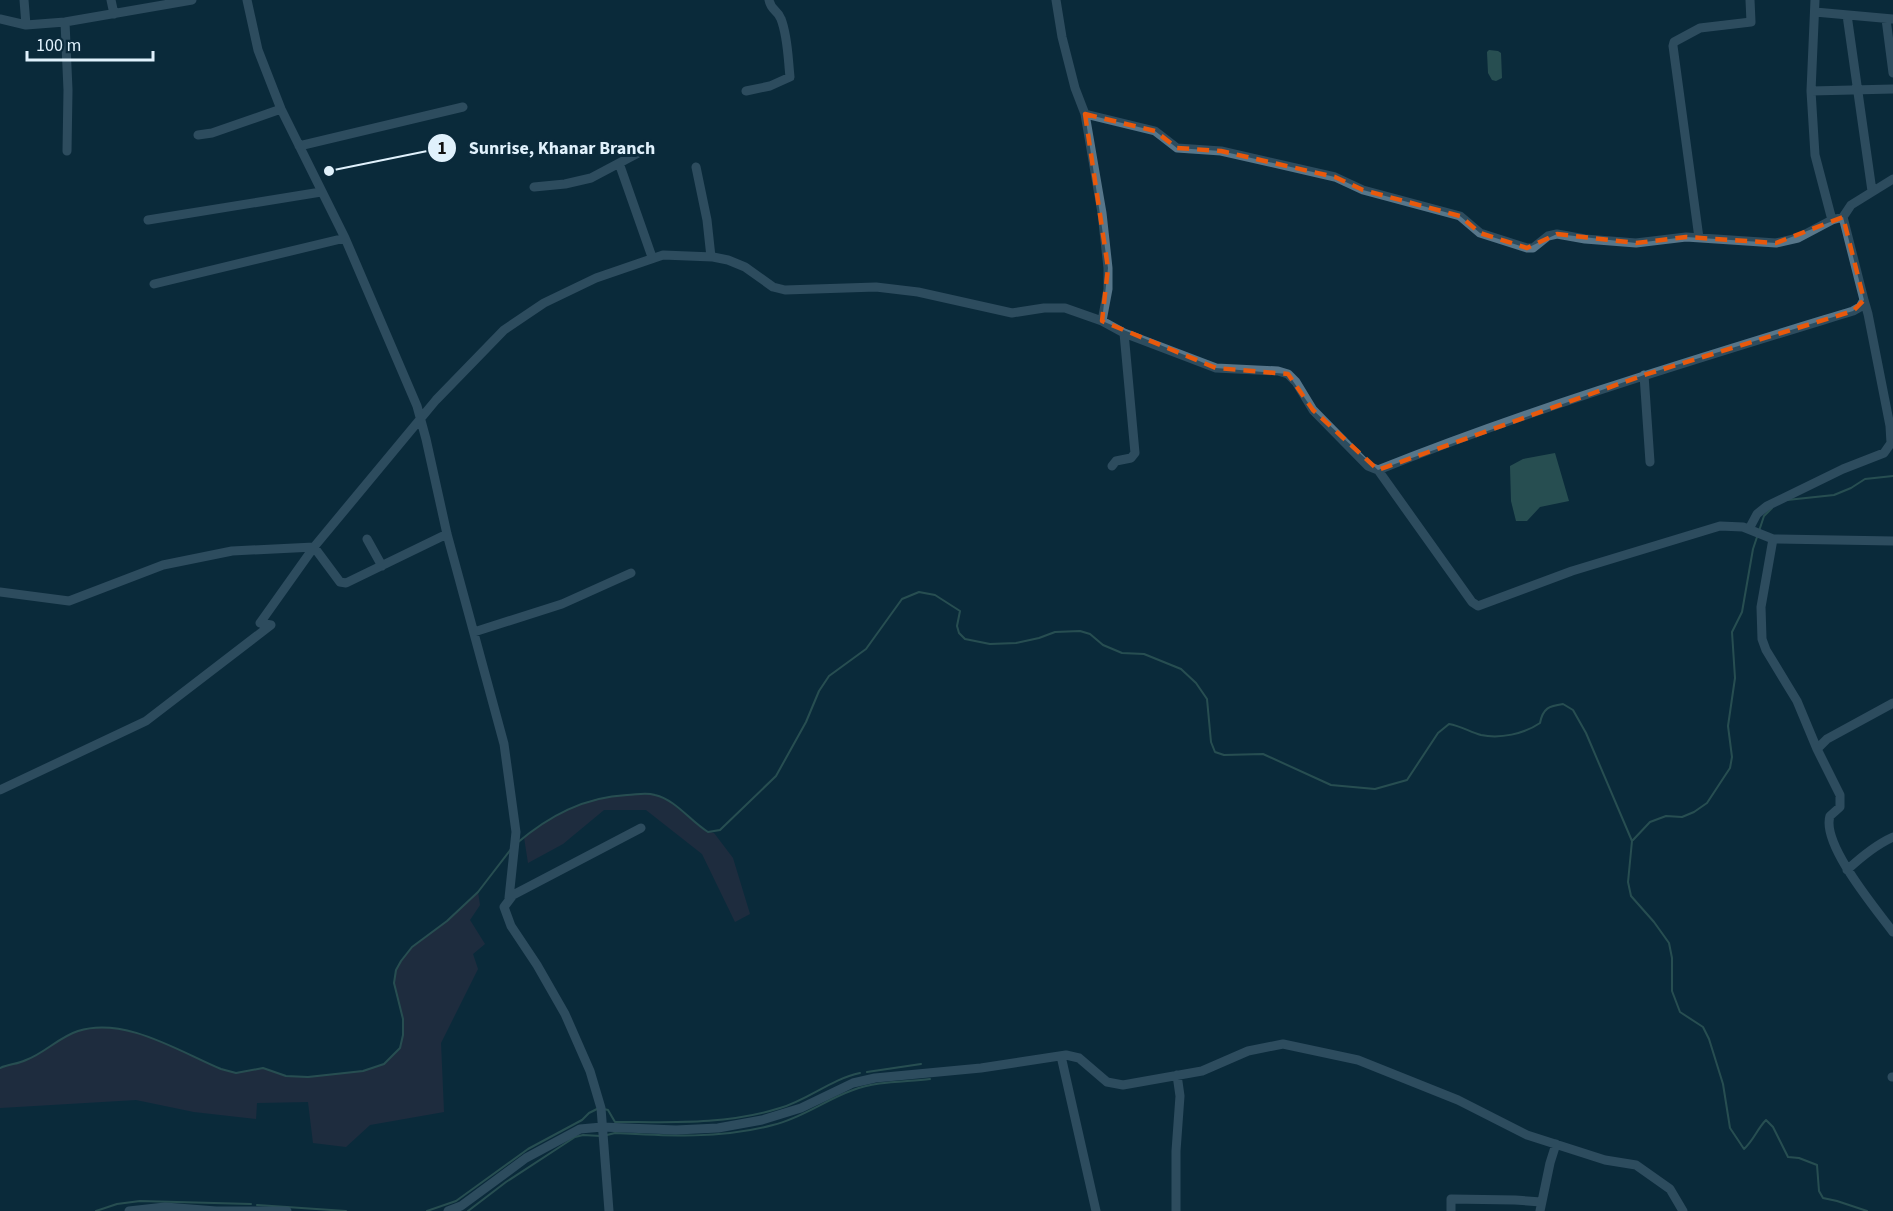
<svg xmlns="http://www.w3.org/2000/svg" width="1893" height="1211" font-family="'Source Sans 3',sans-serif">
<rect width="100%" height="100%" fill="#0b2a3b"/>
<!-- green -->
<path fill="#363044" d="M 641,794 L 655,795 L 670,802 L 704,830 L 714,833 L 733,858 L 750,914 L 735,922 L 702,854 L 646,810 L 604,810 L 563,844 L 528,863 L 524,837 C 550,817 580,800 613,796 C 622,794 632,795 641,794 Z
M 478,892 L 480,905 L 470,920 L 485,944 L 473,954 L 478,969 L 441,1043 L 444,1112 L 370,1125 L 346,1147 L 313,1143 L 308,1102 L 257,1103 L 256,1119 L 194,1112 L 136,1100 L 0,1108 L 0,1068 C 9,1064 18,1064 26,1060 C 45,1053 59,1037 78,1031 C 125,1016 180,1052 221,1069 L 236,1073 L 263,1068 L 286,1076 L 308,1077 L 363,1071 L 384,1064 L 400,1048 L 403,1035 L 403,1019 L 394,983 L 396,970 L 401,961 L 412,947 L 447,921 Z"/>
<!-- water -->
<path fill="#4a7b6d" d="M 1489,50 L 1498,51 L 1501,53 L 1502,78 L 1496,81 L 1492,80 L 1488,73 L 1487,52 Z
M 1555,453 L 1569,501 L 1540,507 L 1527,521 L 1516,521 L 1511,501 L 1510,466 L 1523,459 Z"/>
<g fill="none" stroke-linecap="round" stroke-linejoin="round">
<!-- stream -->
<path stroke="#4a7b6d" stroke-width="2" d="M 1787,500 L 1834,495 L 1851,488 L 1865,479 L 1893,476
M 1759,531 L 1764,516 L 1772,508
M 1633,840 L 1650,822 L 1666,816 L 1682,817 L 1694,812 L 1707,803 L 1730,768 L 1732,757 L 1728,726 L 1735,678 L 1732,632 L 1742,612 L 1753,549 L 1757,537
M 517,843 C 549,816 584,797 627,795 C 636,795 645,792 655,795 C 676,800 690,821 708,832 L 720,830 L 776,776 L 806,722 L 819,691 L 829,676 L 866,649 L 902,599 L 919,592 L 935,595 L 960,611 L 957,626 L 959,633 L 965,639 L 990,644 L 1016,643 L 1039,638 L 1055,632 L 1080,631 L 1090,634 L 1103,645 L 1122,653 L 1144,654 L 1181,669 L 1196,683 L 1207,699 L 1211,742 L 1215,752 L 1224,755 L 1263,754 L 1331,785 L 1375,789 L 1407,780 L 1438,733 L 1449,724 C 1461,726 1470,732 1481,735 C 1500,739 1524,734 1540,723 C 1543,708 1549,706 1563,704 L 1573,710 L 1586,733 L 1632,841 L 1628,882 L 1631,896 L 1654,922 L 1669,943 L 1672,958 L 1672,991 L 1680,1012 L 1703,1027 L 1709,1039 L 1723,1084 L 1730,1128 L 1744,1149 C 1754,1140 1757,1129 1766,1120 L 1773,1127 L 1788,1157 L 1799,1158 L 1817,1165 L 1819,1191 L 1823,1198 L 1837,1201 L 1867,1211
M 0,1068 C 9,1064 18,1064 26,1060 C 45,1053 59,1037 78,1031 C 125,1016 180,1052 221,1069 L 236,1073 L 263,1068 L 286,1076 L 308,1077 L 363,1071 L 384,1064 L 400,1048 L 403,1035 L 403,1019 L 394,983 L 396,970 L 401,961 L 412,947 L 447,921 L 478,892 L 511,849
M 867,1072 L 921,1064
M 604,1109 L 608,1110 L 615,1122 C 670,1122 726,1125 780,1108 C 808,1100 831,1079 860,1073
M 607,1135 L 615,1133 C 668,1136 721,1139 773,1125 C 802,1118 825,1100 853,1090 C 876,1081 905,1082 930,1079
M 257,1205 L 346,1211
M 96,1211 L 117,1204 L 140,1201 L 251,1204
M 427,1211 L 456,1201 L 528,1149 L 582,1120 L 589,1113 L 597,1109
M 468,1211 L 506,1182 L 575,1137 L 583,1135 L 601,1136"/>
<!-- minor -->
<path stroke="#57768a" stroke-width="9" d="M 24,0 L 26,25
M 111,0 L 114,14
M 247,0 L 258,50 L 281,109 L 345,238 L 417,406 L 426,439 L 447,534 L 504,744 L 516,832 L 509,898
M 1056,0 L 1062,37 L 1075,88 L 1085,114 L 1102,213 L 1108,268 L 1108,289 L 1102,321
M 1815,0 L 1811,91 L 1815,155 L 1832,220
M 1815,12 L 1893,19
M 1847,15 L 1872,191
M 0,19 L 26,25 L 65,22 L 192,0
M 1886,19 L 1893,73
M 65,22 L 68,90 L 67,151
M 746,91 L 770,86 L 790,77 C 788,59 788,37 781,19 C 778,10 771,11 769,0
M 1811,91 L 1893,89
M 1085,114 L 1155,131 L 1177,148 L 1221,151 L 1335,177 L 1363,190 L 1460,216 L 1480,233 L 1527,248 L 1533,248 L 1548,236 L 1557,234 L 1585,239 L 1636,243 L 1686,237 L 1776,243 L 1798,238 L 1832,220 L 1843,217
M 198,135 L 212,133 L 281,109
M 299,146 L 463,107
M 619,163 L 652,257
M 696,167 L 707,220 L 711,257
M 534,187 L 565,184 L 591,178 L 640,152
M 148,220 L 321,192
M 1699,238 L 1673,46 L 1674,42 L 1700,28 L 1751,22 L 1750,0
M 154,284 L 345,238
M 1644,375 L 1650,462
M 1112,466 L 1116,461 L 1131,458 L 1135,453 L 1124,333
M 1378,470 L 1472,602 L 1478,606 L 1572,571 L 1720,526 L 1743,527 L 1773,539 L 1761,607 L 1762,639 L 1766,650 L 1797,701 L 1817,749 L 1840,795 L 1840,807 L 1830,816 C 1821,844 1876,909 1893,932
M 1749,529 L 1757,514 L 1767,506 L 1843,469 L 1884,453 L 1891,443 L 1890,426 L 1868,314 L 1864,300
M 367,539 L 382,566
M 1773,539 L 1893,541
M 0,592 L 69,601 L 163,565 L 232,551 L 314,547 L 340,582 L 346,583 L 447,534
M 474,632 L 562,604 L 631,573
M 1817,749 L 1827,739 L 1893,703
M 0,790 L 146,721 L 271,625 L 260,623 L 314,547 L 436,400 L 504,330 L 544,303 L 596,278 L 663,255 L 713,257 L 728,260 L 745,267 L 773,287 L 785,290 L 876,287 L 918,292 L 1012,313 L 1044,308 L 1065,308 L 1102,321 L 1124,333 L 1216,368 L 1278,371 L 1288,374 L 1296,382 L 1313,410 L 1368,466 L 1378,470 C 1533,408 1693,360 1853,311 L 1860,307 L 1864,300 L 1843,217 L 1851,205 L 1893,179
M 1847,870 C 1861,857 1875,845 1893,837
M 1061,1056 L 1096,1211
M 1892,1077 L 1893,1077
M 129,1211 L 165,1207 L 216,1211 L 287,1211
M 448,1211 L 461,1206 L 526,1158 L 580,1129 L 602,1127 L 676,1130 L 718,1128 L 762,1120 L 801,1108 L 853,1083 L 875,1078 L 981,1068 L 1066,1055 L 1079,1058 L 1107,1082 L 1123,1085 L 1202,1071 L 1248,1051 L 1283,1044 L 1358,1060 L 1458,1100 L 1527,1135 L 1605,1160 L 1636,1165 L 1670,1189 L 1683,1211
M 609,1211 L 601,1108 L 590,1071 L 565,1014 L 537,965 L 511,926 L 504,907 L 513,895 L 641,828
M 1176,1211 L 1176,1151 L 1180,1096 L 1177,1075
M 1451,1211 L 1451,1199 L 1515,1200 L 1541,1202
M 1540,1211 L 1550,1163 L 1556,1144"/>
</g>
<!-- marked area -->
<path d="M0 0H1893V1211H0ZM 1085,114 L 1155,131 L 1177,148 L 1221,151 L 1335,177 L 1363,190 L 1460,216 L 1480,233 L 1527,248 L 1557,234 L 1636,243 L 1686,237 L 1776,243 L 1843,217 L 1864,300 L 1853,311 L 1644,375 L 1378,470 L 1313,410 L 1288,374 L 1216,368 L 1102,321 L 1108,268 Z" fill="#0b2a3b" fill-opacity=".55" fill-rule="evenodd"/>
<path fill="none" stroke="#e8590c" stroke-width="4.5" stroke-dasharray="12 8" stroke-linejoin="round" d="M 1085,114 L 1155,131 L 1177,148 L 1221,151 L 1335,177 L 1363,190 L 1460,216 L 1480,233 L 1527,248 L 1557,234 L 1636,243 L 1686,237 L 1776,243 L 1843,217 L 1864,300 L 1853,311 L 1644,375 L 1378,470 L 1313,410 L 1288,374 L 1216,368 L 1102,321 L 1108,268 Z"/>
<!-- callouts -->
<path fill="none" stroke="#e0f1fc" stroke-width="2" d="M329 171L442 148"/>
<g fill="#e0f1fc" stroke="#0b2a3b" stroke-width="2">
<circle cx="329" cy="171" r="6"/>
<circle cx="442" cy="148" r="15"/>
</g>
<g font-size="18" text-anchor="middle" font-weight="bold" fill="#111">
<text x="442" y="154">1</text>
</g>
<g font-size="18" text-anchor="middle" font-weight="bold" fill="#e0f1fc" stroke="#0b2a3b" stroke-width="6" stroke-linejoin="round" paint-order="stroke">
<text x="562" y="154">Sunrise, Khanar Branch</text>
</g>
<!-- scale -->
<path d="M27 51v9h126v-9" fill="none" stroke="#e0f1fc" stroke-width="3"/>
<text x="36" y="51" font-size="18" fill="#e0f1fc" stroke="#0b2a3b" stroke-width="4.5" paint-order="stroke">100 m</text>
</svg>
